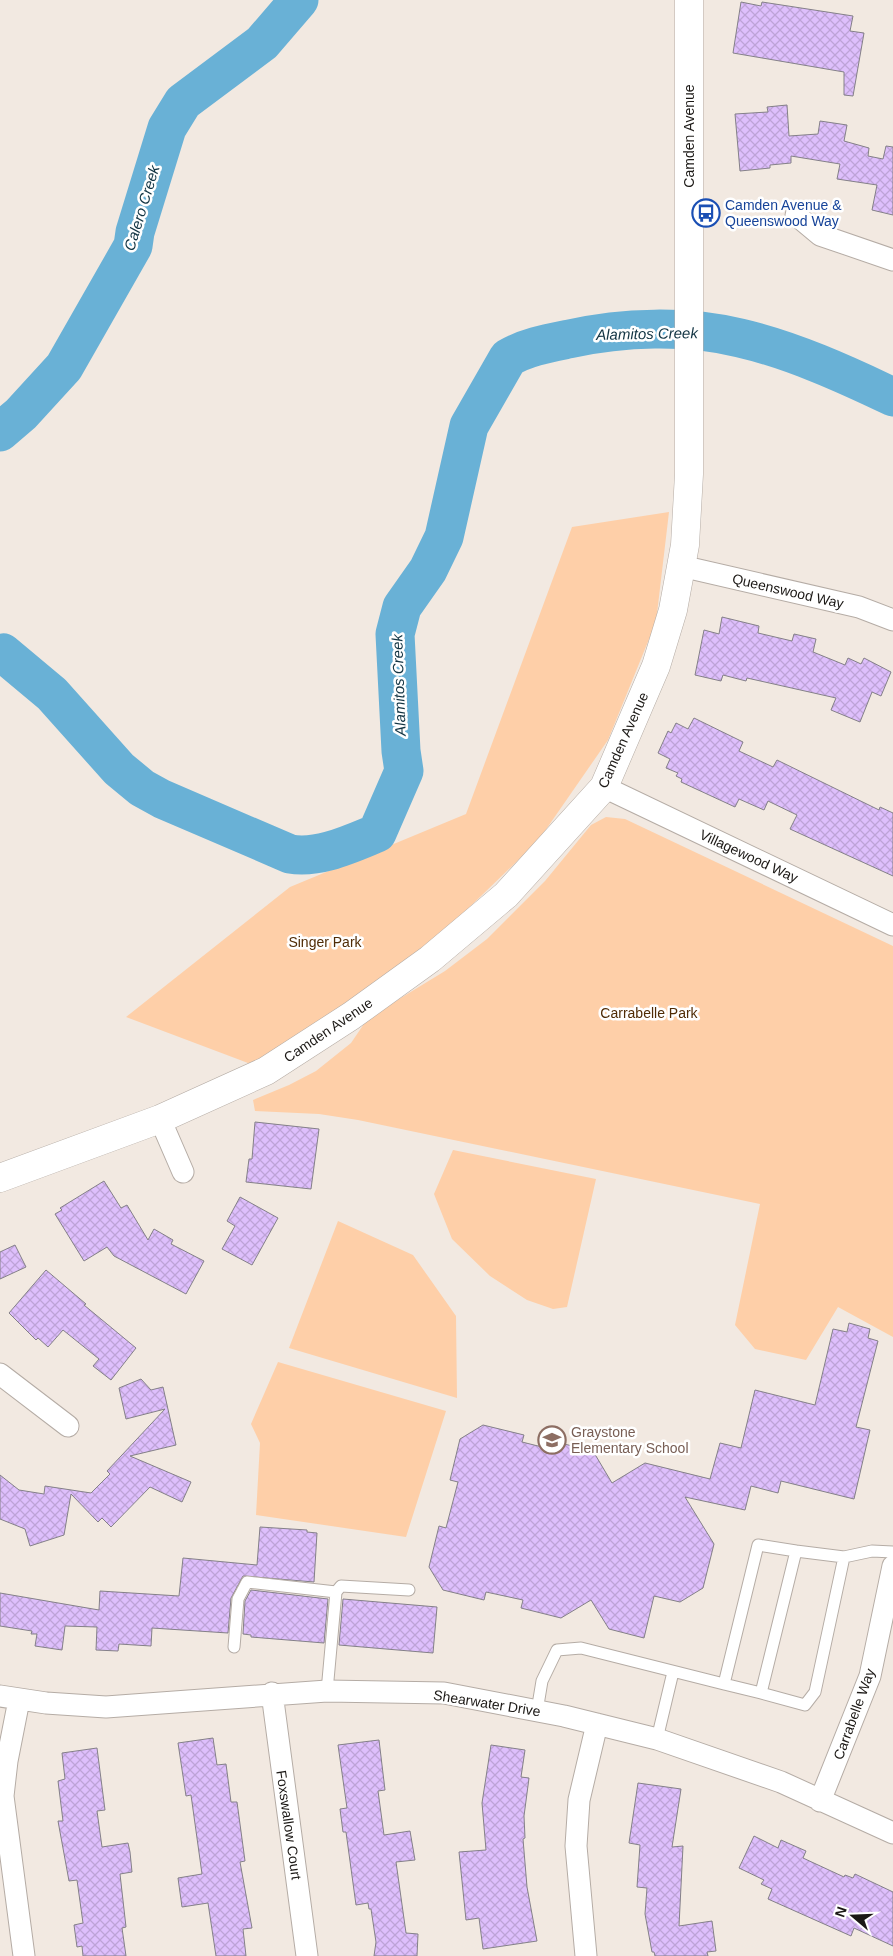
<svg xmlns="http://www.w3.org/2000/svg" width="893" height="1956" font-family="Helvetica,sans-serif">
<defs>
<pattern id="building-cross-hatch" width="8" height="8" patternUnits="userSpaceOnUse" patternTransform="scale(1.25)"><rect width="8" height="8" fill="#debffc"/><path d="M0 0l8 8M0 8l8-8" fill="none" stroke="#bea3d7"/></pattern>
</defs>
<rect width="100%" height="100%" fill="#f2e9e1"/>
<!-- park -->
<path fill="#fecfa8" d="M 669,512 L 656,622 L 608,740 L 538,841 L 421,954 L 256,1066 L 126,1017 L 290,887 L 466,814 L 572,527 Z
M 606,817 L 625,819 L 893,946 L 893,1337 L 838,1307 L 806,1360 L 755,1349 L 735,1325 L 760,1204 L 358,1120 L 319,1114 L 255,1111 L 253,1100 L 289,1085 L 316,1071 L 351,1043 L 368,1018 L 445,971 L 487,939 L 545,881 L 591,825 Z
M 453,1150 L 596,1179 L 567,1307 L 553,1309 L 527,1300 L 490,1276 L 452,1239 L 434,1194 Z
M 338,1221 L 413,1255 L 456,1316 L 457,1398 L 289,1348 Z
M 278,1362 L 446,1411 L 406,1537 L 256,1515 L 260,1443 L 251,1424 Z"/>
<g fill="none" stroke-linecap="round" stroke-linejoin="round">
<!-- river -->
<path stroke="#69b1d6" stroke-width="39" d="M 0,432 L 21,414 L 64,367 L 133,246 L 135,232 L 167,128 L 183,102 L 262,43 L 299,0
M 0,654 L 3,653 L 52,694 L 119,769 L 142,788 L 162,799 L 290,854 C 319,859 350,844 377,833 L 404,771 L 401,751 L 395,634 L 402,607 L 428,570 L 444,537 L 469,426 L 508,358 C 526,347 549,343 569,339 C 623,327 686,325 740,338 C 792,350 845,374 893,397"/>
</g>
<!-- building -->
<path fill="url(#building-cross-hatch)" stroke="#848088" d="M 741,2 L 761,6 L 762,2 L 853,16 L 850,31 L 864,33 L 853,96 L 844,95 L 844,72 L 733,53 Z
M 787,105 L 789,136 L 818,134 L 820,121 L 847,125 L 844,141 L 869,148 L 868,156 L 883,159 L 886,146 L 893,147 L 893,215 L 872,210 L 877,185 L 837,179 L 840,164 L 791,156 L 791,163 L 770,165 L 770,168 L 740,171 L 735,114 L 768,112 L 767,107 Z
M 722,617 L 759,626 L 758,633 L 792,641 L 794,634 L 816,639 L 813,652 L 845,665 L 848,658 L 861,664 L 864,658 L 891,672 L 881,696 L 872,692 L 860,722 L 831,710 L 836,698 L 747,678 L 746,681 L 723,675 L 721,681 L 695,675 L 704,630 L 719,634 Z
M 694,718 L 743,742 L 739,751 L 773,767 L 777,760 L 879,810 L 880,807 L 893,813 L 893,876 L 790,829 L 797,815 L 768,801 L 764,810 L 739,799 L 735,807 L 681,782 L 682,779 L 676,776 L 678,773 L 666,768 L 670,759 L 658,753 L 668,731 L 671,733 L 676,723 L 688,729 Z
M 255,1122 L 319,1129 L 311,1189 L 246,1182 L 249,1159 L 252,1159 Z
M 104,1181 L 121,1208 L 127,1205 L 148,1240 L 154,1229 L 173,1240 L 171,1244 L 204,1261 L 186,1294 L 114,1256 L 107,1247 L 84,1261 L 55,1214 L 62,1210 L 60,1208 Z
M 240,1197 L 278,1218 L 252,1265 L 222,1249 L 235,1226 L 227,1221 Z
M 15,1245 L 26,1267 L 0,1279 L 0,1252 Z
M 46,1270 L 86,1304 L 84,1305 L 136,1348 L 111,1380 L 93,1366 L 99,1359 L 63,1330 L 48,1347 L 38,1338 L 36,1340 L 9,1313 Z
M 849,1323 L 870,1329 L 868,1338 L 878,1341 L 856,1427 L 870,1430 L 854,1499 L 781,1481 L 778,1493 L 751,1486 L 745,1510 L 685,1497 L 714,1544 L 703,1588 L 680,1602 L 654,1596 L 644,1638 L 609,1629 L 591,1600 L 561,1618 L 521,1608 L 523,1600 L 486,1592 L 484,1600 L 443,1590 L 429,1567 L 439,1526 L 446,1528 L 458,1482 L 450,1480 L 460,1439 L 483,1425 L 524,1435 L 522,1442 L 558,1451 L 560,1443 L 593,1451 L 612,1483 L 645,1463 L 710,1479 L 720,1443 L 741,1448 L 755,1390 L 815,1405 L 833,1329 L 847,1332 Z
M 141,1379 L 151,1390 L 163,1387 L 176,1445 L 130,1456 L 191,1482 L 182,1502 L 150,1487 L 111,1527 L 102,1518 L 98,1522 L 71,1494 L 64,1535 L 30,1546 L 25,1529 L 0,1519 L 0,1475 L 19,1490 L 44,1494 L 45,1486 L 91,1493 L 110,1474 L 107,1471 L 165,1409 L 126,1419 L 119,1388 Z
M 260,1527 L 307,1530 L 307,1532 L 317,1533 L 314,1582 L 243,1576 L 231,1598 L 228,1633 L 152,1628 L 151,1646 L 119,1644 L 118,1651 L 96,1650 L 97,1627 L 65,1626 L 62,1650 L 35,1646 L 37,1634 L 31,1634 L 32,1631 L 0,1626 L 0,1593 L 99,1610 L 100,1591 L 179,1596 L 183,1558 L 257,1565 Z
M 251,1590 L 328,1599 L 324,1643 L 251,1637 L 251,1635 L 243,1634 L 245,1601 Z
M 343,1599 L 437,1607 L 433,1653 L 339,1645 Z
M 213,1738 L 217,1765 L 226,1764 L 231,1802 L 237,1802 L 245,1861 L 240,1862 L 252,1928 L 243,1929 L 246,1956 L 216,1956 L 208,1903 L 182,1907 L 178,1878 L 202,1874 L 191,1795 L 186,1796 L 178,1743 Z
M 379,1740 L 385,1790 L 378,1791 L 384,1835 L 410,1831 L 415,1860 L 396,1862 L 406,1933 L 418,1934 L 417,1956 L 374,1956 L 376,1942 L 371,1909 L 369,1909 L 368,1903 L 356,1905 L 346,1832 L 343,1832 L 340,1809 L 347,1808 L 338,1745 Z
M 491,1745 L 525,1750 L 521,1777 L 529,1778 L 524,1816 L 525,1838 L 523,1839 L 527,1887 L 537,1941 L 483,1949 L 479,1918 L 466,1920 L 459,1852 L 486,1850 L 482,1803 Z
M 97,1748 L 105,1810 L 97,1811 L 102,1847 L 128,1843 L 130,1852 L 132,1872 L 120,1874 L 126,1927 L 122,1928 L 126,1956 L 83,1956 L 82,1946 L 77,1947 L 74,1925 L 83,1923 L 77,1880 L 69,1881 L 58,1821 L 63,1821 L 58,1781 L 65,1779 L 62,1753 Z
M 638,1783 L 681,1789 L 672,1847 L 683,1846 L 679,1926 L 712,1921 L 716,1951 L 707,1952 L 708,1956 L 655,1956 L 654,1952 L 652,1952 L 645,1914 L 647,1888 L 637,1887 L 640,1845 L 629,1843 Z
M 754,1836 L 778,1848 L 781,1840 L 806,1851 L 803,1858 L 844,1877 L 845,1875 L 853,1878 L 855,1874 L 893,1892 L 893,1946 L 854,1928 L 851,1936 L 768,1899 L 772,1889 L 761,1884 L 764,1880 L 739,1868 Z"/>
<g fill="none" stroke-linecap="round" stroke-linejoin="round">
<!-- service casing -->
<g stroke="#b5aca5" stroke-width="13">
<path id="service" d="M 796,1551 L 844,1557
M 234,1647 L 238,1599 L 247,1582 L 336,1592
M 724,1684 L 761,1693
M 327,1691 L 336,1592 L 341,1586 L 409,1590
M 537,1711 L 542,1681 L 557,1650 L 581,1648 L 724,1684 L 758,1545 L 796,1551 L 761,1693 L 805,1705 L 815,1692 L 844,1557 L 872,1551 L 893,1552
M 657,1739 L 673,1672"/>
</g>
<!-- minor casing -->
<g stroke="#b5aca5" stroke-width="23">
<path id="minor" d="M 796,215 L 820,235 L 893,260
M 681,566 L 859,607 L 893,620
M 604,787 L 893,925
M 160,1119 L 183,1172
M 0,1374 L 68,1426
M 272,1693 L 307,1956
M 0,1696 L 46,1703 L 106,1707 L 327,1691 L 444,1693 L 564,1716 L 657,1739 L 781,1782 L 893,1833
M 19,1700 L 7,1761 L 3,1796 L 24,1956
M 820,1801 L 870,1676 L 893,1566
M 586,1956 L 576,1846 L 579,1800 L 597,1724"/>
</g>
<!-- tertiary casing -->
<g stroke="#b5aca5" stroke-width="29">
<path id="tertiary" d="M 0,1178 L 160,1119 L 266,1071 L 351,1016 L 430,959 L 506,895 L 604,787 L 656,666 L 673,610 L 685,545 L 689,474 L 689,0"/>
</g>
<!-- service -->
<use href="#service" stroke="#fff" stroke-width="11"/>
<!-- minor -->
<use href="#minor" stroke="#fff" stroke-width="21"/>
<!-- tertiary -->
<use href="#tertiary" stroke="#fff" stroke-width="28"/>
</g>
<!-- icons -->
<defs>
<g id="bus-ring" transform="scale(1.4375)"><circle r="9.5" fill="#fff" stroke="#1a4fb4" stroke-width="1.5"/><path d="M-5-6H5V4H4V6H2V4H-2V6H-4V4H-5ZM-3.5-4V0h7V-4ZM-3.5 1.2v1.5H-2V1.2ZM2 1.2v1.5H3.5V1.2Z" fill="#1a4fb4"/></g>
<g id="school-ring" transform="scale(1.4375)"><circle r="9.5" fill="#fff" stroke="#8d6e63" stroke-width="1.5"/><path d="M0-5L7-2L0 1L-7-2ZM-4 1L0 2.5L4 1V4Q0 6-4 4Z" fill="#8d6e63"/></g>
</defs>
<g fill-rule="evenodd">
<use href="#bus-ring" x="706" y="213"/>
<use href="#school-ring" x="552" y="1440"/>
</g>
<g text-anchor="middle" stroke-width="5" stroke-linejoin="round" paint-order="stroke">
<!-- street labels -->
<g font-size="14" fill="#1b1815" stroke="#fff">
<text transform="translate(689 136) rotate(-90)" y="5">Camden Avenue</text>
<text transform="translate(788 591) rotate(13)" y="5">Queenswood Way</text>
<text transform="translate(623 740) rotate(-66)" y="5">Camden Avenue</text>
<text transform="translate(749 856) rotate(25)" y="5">Villagewood Way</text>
<text transform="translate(328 1030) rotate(-34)" y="5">Camden Avenue</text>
<text transform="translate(487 1703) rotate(9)" y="5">Shearwater Drive</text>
<text transform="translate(854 1714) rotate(-70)" y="5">Carrabelle Way</text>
<text transform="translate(289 1825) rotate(82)" y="5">Foxswallow Court</text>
</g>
<!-- transit labels -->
<g font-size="14" fill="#164399" stroke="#fff" text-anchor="start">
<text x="725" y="210">Camden Avenue &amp;<tspan x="725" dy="16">Queenswood Way</tspan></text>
</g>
<!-- park labels -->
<g font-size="14" fill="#502c06" stroke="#fff">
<text x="325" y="947">Singer Park</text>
<text x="649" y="1018">Carrabelle Park</text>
</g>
<!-- education labels -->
<g font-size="14" fill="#785e54" stroke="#fff" text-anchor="start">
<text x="571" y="1437">Graystone<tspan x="571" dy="16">Elementary School</tspan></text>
</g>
<!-- water labels -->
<g font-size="15" font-style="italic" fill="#113342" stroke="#fff">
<text transform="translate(142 208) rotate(-73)" y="5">Calero Creek</text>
<text transform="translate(647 334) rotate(-1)" y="5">Alamitos Creek</text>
<text transform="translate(399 685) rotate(-92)" y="5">Alamitos Creek</text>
</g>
</g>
<!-- north arrow -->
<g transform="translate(853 1916) rotate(289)" stroke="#ffffff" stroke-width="4" paint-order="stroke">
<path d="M0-4L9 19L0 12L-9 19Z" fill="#1b1815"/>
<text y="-8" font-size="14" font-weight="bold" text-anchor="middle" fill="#1b1815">N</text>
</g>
</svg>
